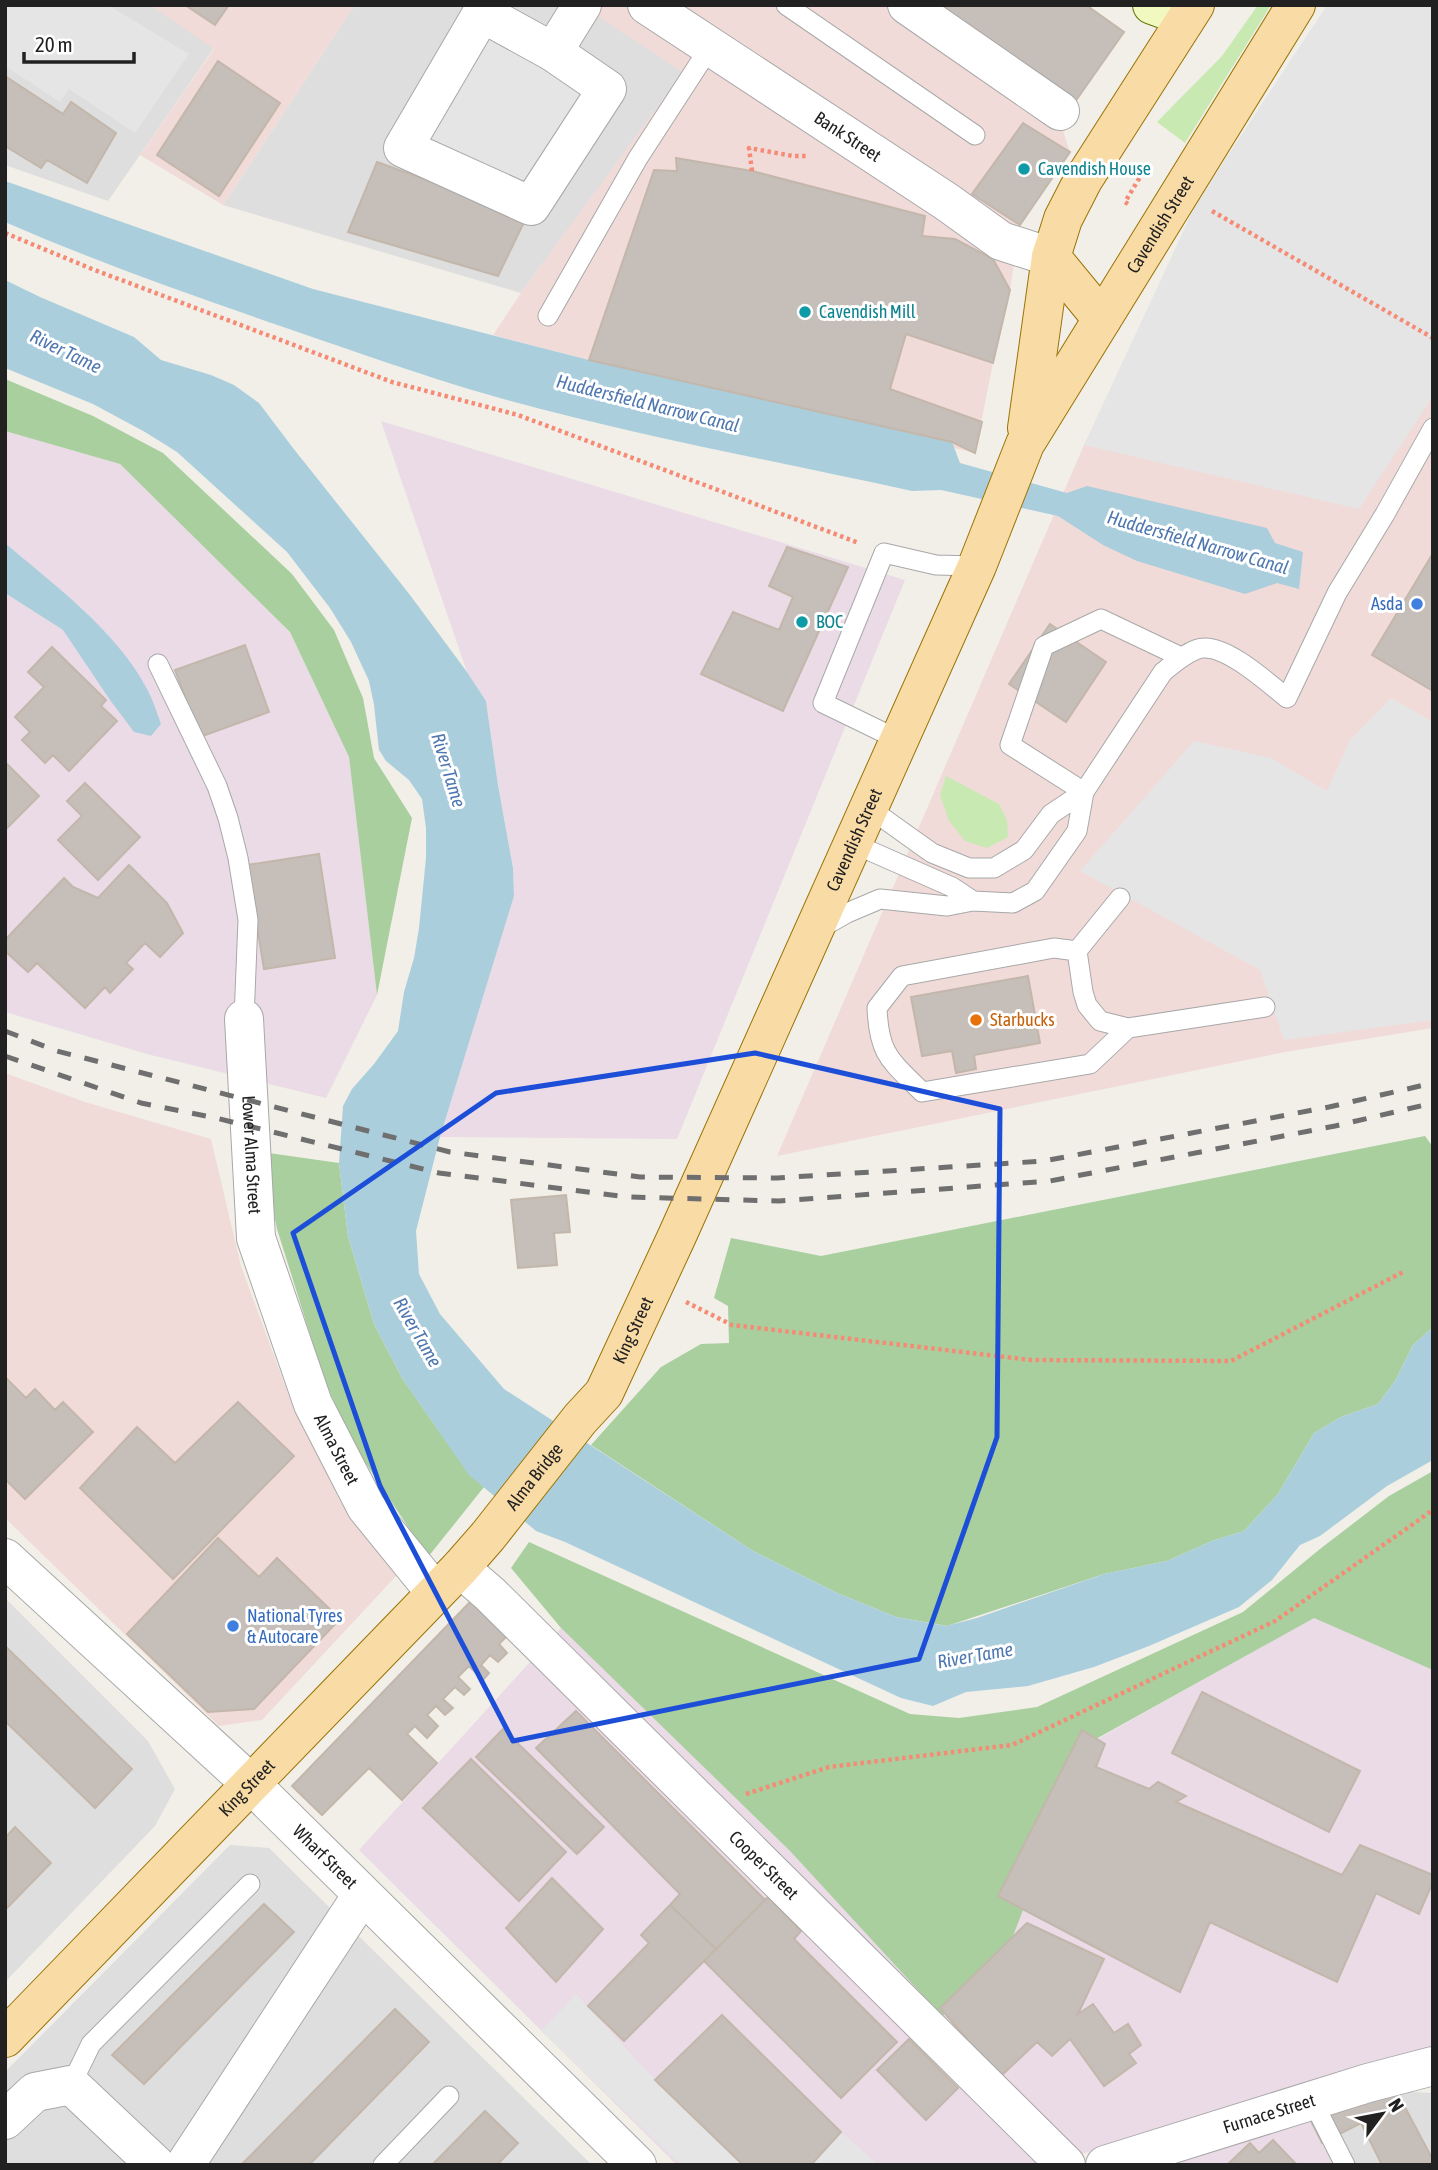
<svg xmlns="http://www.w3.org/2000/svg" width="1438" height="2170" font-family="'Asap Condensed',sans-serif">
<rect width="100%" height="100%" fill="#f1efe8"/>
<!-- residential -->
<path fill="#dfdede" d="M 5,5 L 150,5 L 214,48 L 108,201 L 5,165 Z
M 355,5 L 584,5 L 684,72 L 521,293 L 223,205 Z
M 5,1598 L 148,1741 L 175,1789 L 155,1826 L 5,1982 Z
M 230,1845 L 269,1848 L 592,2165 L 5,2165 L 5,2072 Z
M 1397,2091 L 1433,2093 L 1433,2165 L 1332,2165 L 1306,2111 Z"/>
<!-- commercial -->
<path fill="#f1dbd9" d="M 150,5 L 355,5 L 223,205 L 140,155 L 214,49 Z
M 596,5 L 1086,5 L 1124,32 L 1072,106 L 1061,125 L 1070,152 L 1020,225 L 1010,290 L 993,363 L 975,453 L 589,360 L 493,335 L 521,293 L 683,72 L 591,12 Z
M 1433,5 L 1433,1028 L 1285,1052 L 777,1156 L 1084,445 L 1100,413 Z
M 5,1073 L 85,1102 L 211,1139 L 241,1266 L 290,1399 L 341,1503 L 397,1575 L 262,1720 L 219,1726 L 5,1518 Z"/>
<!-- industrial -->
<path fill="#eadbe6" d="M 381,421 L 905,580 L 677,1139 L 440,1137 L 514,896 L 513,868 L 498,784 L 486,701 L 467,672 Z
M 5,431 L 120,464 L 290,632 L 349,757 L 377,995 L 326,1098 L 147,1054 L 5,1012 L 5,593 L 63,630 L 95,623 L 5,543 Z
M 1314,1617 L 1433,1670 L 1433,2052 L 1061,2160 L 1063,2165 L 677,2165 L 359,1850 L 561,1628 L 790,1851 L 942,2015 L 1087,1745 Z
M 1306,2111 L 1332,2165 L 1169,2165 Z"/>
<!-- grass -->
<path fill="#c8e9b1" d="M 1258,5 L 1271,5 L 1185,143 L 1157,122 L 1222,56 Z
M 946,776 L 999,804 L 1007,820 L 1008,837 L 987,848 L 965,841 L 949,821 L 940,795 Z"/>
<!-- forest -->
<path fill="#a9cf9f" d="M 5,379 L 93,416 L 163,453 L 292,574 L 334,630 L 363,698 L 374,758 L 412,818 L 377,995 L 349,757 L 290,632 L 120,464 L 5,431 Z
M 1425,1136 L 1433,1147 L 1433,1327 L 1413,1345 L 1395,1381 L 1378,1404 L 1341,1417 L 1314,1433 L 1278,1494 L 1244,1531 L 1212,1541 L 1167,1561 L 1104,1574 L 947,1626 L 896,1617 L 837,1593 L 753,1551 L 591,1445 L 661,1367 L 701,1344 L 729,1343 L 728,1306 L 714,1298 L 731,1238 L 821,1256 Z
M 262,1152 L 339,1163 L 348,1236 L 374,1324 L 402,1378 L 469,1474 L 484,1487 L 428,1557 L 357,1450 L 325,1382 L 277,1229 Z
M 1433,1471 L 1433,1670 L 1314,1618 L 1087,1744 L 1003,1962 L 942,2016 L 790,1851 L 561,1628 L 511,1568 L 529,1542 L 910,1714 L 959,1718 L 1037,1707 L 1243,1612 L 1320,1549 L 1389,1496 Z"/>
<!-- parking -->
<path fill="#e5e5e5" d="M 10,5 L 108,5 L 189,54 L 135,133 L 69,89 L 60,102 L 5,66 L 5,13 Z
M 1327,5 L 1433,5 L 1433,396 L 1359,509 L 1084,445 L 1196,204 Z
M 492,11 L 607,89 L 531,206 L 403,148 Z
M 1391,698 L 1433,722 L 1433,1020 L 1284,1040 L 1260,970 L 1080,871 L 1194,741 L 1271,758 L 1327,791 L 1350,740 Z
M 576,1994 L 655,2080 L 743,2165 L 681,2165 L 541,2031 Z
M 841,2132 L 878,2165 L 811,2165 Z"/>
<!-- water -->
<path fill="#abcedd" d="M 5,181 L 313,289 L 589,360 L 952,442 L 960,463 L 1067,493 L 1087,486 L 1267,528 L 1275,543 L 1303,552 L 1299,589 L 1277,583 L 1245,594 L 1137,561 L 1103,545 L 1058,516 L 941,490 L 912,491 C 772,460 631,435 493,396 C 426,377 359,353 292,330 C 196,297 99,263 5,222 Z
M 5,280 L 40,297 L 134,337 L 161,360 L 211,375 L 234,385 L 259,403 L 293,448 L 410,595 L 467,672 L 486,701 L 498,785 L 513,868 L 514,896 L 440,1137 L 416,1231 L 419,1274 L 440,1314 L 504,1389 L 753,1551 L 837,1593 L 896,1617 L 946,1626 L 977,1618 L 1104,1574 L 1167,1561 L 1212,1541 L 1244,1531 L 1278,1494 L 1314,1433 L 1341,1417 L 1378,1404 L 1395,1381 L 1413,1345 L 1433,1327 L 1433,1460 L 1387,1486 L 1320,1536 L 1300,1545 L 1272,1580 L 1239,1607 L 1149,1646 L 1094,1667 L 1028,1686 L 966,1692 L 933,1706 L 901,1698 L 565,1542 L 536,1531 L 469,1475 L 402,1378 L 374,1324 L 348,1236 L 339,1163 L 343,1106 L 352,1089 L 374,1064 L 398,1031 L 404,992 L 414,958 L 419,928 L 426,858 L 426,828 L 422,799 L 409,780 L 386,761 L 379,750 L 374,705 L 369,681 L 351,642 L 330,608 L 287,552 L 177,452 L 145,432 L 93,404 L 5,368 Z
M 5,543 C 54,585 117,631 147,689 C 153,700 157,713 161,724 L 151,736 L 134,732 L 110,700 L 63,630 L 5,593 Z"/>
<!-- building -->
<path fill="#c6beb8" stroke="#c3b7ab" stroke-width="2" d="M 185,5 L 229,5 L 215,25 Z
M 926,5 L 1086,5 L 1124,32 L 1072,106 Z
M 218,61 L 280,103 L 219,196 L 157,155 Z
M 5,76 L 63,114 L 71,102 L 116,133 L 87,183 L 47,160 L 41,168 L 5,146 Z
M 1023,123 L 1070,152 L 1020,225 L 972,194 Z
M 676,158 L 752,171 L 925,216 L 922,236 L 955,239 L 993,259 L 1010,290 L 993,363 L 906,334 L 890,389 L 982,422 L 975,453 L 952,442 L 589,360 L 654,170 L 677,171 Z
M 377,162 L 527,216 L 498,276 L 348,232 Z
M 787,547 L 848,567 L 783,711 L 701,674 L 733,612 L 779,630 L 793,597 L 769,586 Z
M 1433,553 L 1433,691 L 1372,655 Z
M 1050,624 L 1106,662 L 1066,722 L 1009,684 Z
M 245,645 L 269,712 L 200,737 L 175,670 Z
M 52,647 L 106,700 L 101,706 L 117,721 L 69,771 L 53,755 L 45,763 L 22,740 L 30,732 L 15,717 L 44,687 L 28,672 Z
M 5,762 L 39,796 L 5,830 Z
M 85,783 L 140,837 L 98,880 L 58,840 L 82,816 L 67,801 Z
M 319,854 L 335,958 L 264,969 L 247,865 Z
M 129,865 L 167,903 L 183,933 L 160,957 L 145,943 L 126,963 L 133,969 L 110,993 L 105,987 L 85,1008 L 37,963 L 28,972 L 5,951 L 5,940 L 64,878 L 73,887 L 98,898 Z
M 1028,976 L 1040,1043 L 974,1055 L 976,1069 L 956,1073 L 952,1051 L 922,1056 L 911,997 Z
M 566,1195 L 570,1232 L 554,1233 L 557,1265 L 518,1268 L 511,1200 Z
M 5,1377 L 26,1398 L 35,1389 L 55,1410 L 63,1402 L 93,1432 L 25,1499 L 5,1479 Z
M 238,1402 L 294,1456 L 173,1579 L 80,1488 L 137,1427 L 175,1463 Z
M 218,1538 L 259,1577 L 277,1558 L 340,1619 L 254,1709 L 208,1712 L 127,1634 Z
M 471,1601 L 507,1636 L 499,1644 L 507,1653 L 498,1662 L 490,1655 L 481,1665 L 489,1673 L 483,1680 L 469,1666 L 458,1677 L 470,1689 L 464,1695 L 455,1687 L 443,1699 L 453,1708 L 445,1715 L 436,1706 L 427,1715 L 438,1726 L 427,1738 L 415,1726 L 407,1734 L 437,1763 L 402,1800 L 369,1768 L 322,1815 L 292,1786 Z
M 5,1646 L 132,1769 L 95,1808 L 5,1721 Z
M 1202,1692 L 1360,1771 L 1329,1832 L 1172,1753 Z
M 576,1711 L 765,1900 L 716,1949 L 670,1905 L 680,1894 L 536,1748 Z
M 503,1729 L 604,1827 L 577,1854 L 476,1757 Z
M 1082,1730 L 1105,1744 L 1096,1767 L 1149,1789 L 1158,1782 L 1186,1796 L 1176,1802 L 1342,1875 L 1360,1845 L 1433,1875 L 1433,1882 L 1419,1914 L 1376,1893 L 1337,1982 L 1210,1922 L 1180,1992 L 998,1896 Z
M 471,1759 L 566,1852 L 519,1901 L 423,1808 Z
M 15,1827 L 51,1863 L 5,1910 L 5,1838 Z
M 552,1878 L 603,1929 L 556,1982 L 506,1928 Z
M 768,1897 L 801,1931 L 794,1939 L 897,2042 L 841,2098 L 704,1961 Z
M 264,1904 L 294,1932 L 144,2084 L 112,2055 Z
M 670,1905 L 716,1949 L 624,2041 L 588,2006 L 649,1943 L 641,1935 Z
M 1027,1923 L 1104,1959 L 1078,2014 L 1093,2004 L 1114,2033 L 1128,2024 L 1141,2045 L 1129,2054 L 1136,2063 L 1104,2086 L 1070,2039 L 1052,2056 L 1037,2042 L 1000,2077 L 940,2008 Z
M 395,2009 L 429,2042 L 309,2165 L 241,2165 Z
M 722,2015 L 841,2132 L 811,2165 L 743,2165 L 655,2080 Z
M 909,2039 L 958,2088 L 926,2120 L 877,2070 Z
M 1398,2094 L 1433,2160 L 1433,2165 L 1382,2165 L 1361,2123 L 1322,2143 L 1306,2111 Z
M 485,2111 L 518,2143 L 497,2165 L 432,2165 Z
M 1273,2140 L 1297,2165 L 1227,2165 L 1250,2143 L 1259,2153 Z"/>
<g fill="none" stroke-linecap="round" stroke-linejoin="round">
<!-- lane casing -->
<g stroke="#a8a8a8" stroke-width="21">
<path id="lane" d="M 786,5 L 975,135
M 548,316 L 638,158 L 710,47
M 158,664 L 217,786 L 228,818 L 238,858 L 248,920 L 244,1019
M 899,740 L 823,703 L 884,553 L 936,565 L 977,566
M 1084,792 L 1010,745 L 1044,646 L 1101,619 L 1181,657
M 869,808 L 932,853 L 969,868 L 994,868 L 1024,850 L 1051,814 L 1084,792
M 852,843 L 952,887 L 973,901 L 1013,903 L 1035,891 L 1077,831 L 1084,792 L 1163,672 C 1173,664 1191,648 1204,648 C 1229,647 1268,683 1287,698 L 1337,593 L 1385,514 L 1433,428
M 1120,898 L 1077,951 L 1054,948 L 902,976 L 877,1008 C 879,1055 890,1060 922,1092 L 1090,1064 L 1128,1028
M 821,928 L 847,913 L 880,899 L 947,906 L 973,901
M 1077,951 L 1083,992 L 1087,1005 L 1100,1021 L 1128,1028 L 1265,1007
M 71,2085 L 91,2044 L 250,1884
M 1312,2100 L 1345,2165
M 383,2165 L 449,2096"/>
</g>
<!-- street casing -->
<g stroke="#a8a8a8" stroke-width="40">
<g id="street">
<path id="s1" d="M 647,5 L 947,202 L 1001,241 L 1051,257"/>
<path d="M 907,5 L 1060,111"/>
<path d="M 482,13 L 553,52 L 607,89 L 531,206 L 403,148 Z"/>
<path d="M 553,52 L 582,5"/>
<path id="s2" d="M 244,1019 L 256,1238 L 313,1404 L 366,1507 L 435,1592"/>
<path id="s3" d="M 5,1558 L 250,1783 L 637,2165"/>
<path id="s4" d="M 460,1568 L 490,1594 L 1066,2165"/>
<path d="M 5,2120 L 35,2092 L 71,2085 L 156,2165"/>
<path d="M 185,2165 L 362,1895"/>
<path id="s5" d="M 1105,2165 L 1368,2083 L 1433,2066"/>
</g>
</g>
<!-- secondary casing -->
<g stroke="#647808" stroke-width="40">
<path id="secondary" d="M 1152,5 L 1163,9 L 1190,11"/>
</g>
<!-- primary casing -->
<g stroke="#9a7305" stroke-width="40">
<g id="primary">
<path d="M 1051,257 L 1102,319"/>
<path d="M 1027,428 L 1051,257 L 1063,219 L 1083,180 L 1195,5"/>
<path id="s6" d="M 5,2038 L 460,1568 L 488,1536 L 580,1419 L 604,1393 L 677,1236 L 977,566 L 1025,444 L 1296,5"/>
</g>
</g>
<!-- path -->
<path stroke="#f68b75" stroke-width="4.5" stroke-dasharray="3.5 3.5" stroke-linecap="butt" d="M 752,171 L 749,148 L 793,156 L 807,156
M 1128,204 L 1125,202 L 1143,172 L 1137,167
M 1212,211 L 1433,338
M 5,233 L 92,269 L 392,382 L 518,415 L 859,543
M 686,1302 L 732,1325 L 1031,1360 L 1231,1361 L 1405,1271
M 746,1794 L 829,1767 L 1012,1745 L 1275,1621 L 1433,1510"/>
<!-- lane -->
<use href="#lane" stroke="#fff" stroke-width="19"/>
<!-- street -->
<use href="#street" stroke="#fff" stroke-width="38"/>
<!-- secondary -->
<use href="#secondary" stroke="#f1f8c0" stroke-width="38"/>
<!-- primary -->
<use href="#primary" stroke="#f9dba5" stroke-width="38"/>
<!-- rail -->
<path stroke="#6f6f6f" stroke-width="5" stroke-dasharray="14 14" stroke-linecap="butt" d="M 5,1031 L 57,1051 L 450,1152 L 640,1177 L 777,1178 L 1044,1161 L 1329,1107 L 1433,1083
M 5,1056 L 141,1103 L 216,1118 L 439,1173 L 627,1197 L 779,1201 L 1050,1181 L 1335,1126 L 1433,1103"/>
</g>
<!-- marked area -->
<path fill="none" stroke="#1d4ed8" stroke-width="5" stroke-linejoin="round" d="M 755,1053 L 1000,1109 L 997,1437 L 919,1659 L 513,1741 L 380,1486 L 293,1233 L 496,1093 Z"/>
<!-- markers -->
<g fill="#0f9aa8" stroke="#fff" stroke-width="2.5">
<circle cx="1024" cy="169" r="7"/>
<circle cx="805" cy="312" r="7"/>
<circle cx="802" cy="622" r="7"/>
</g>
<g fill="#3f7fe0" stroke="#fff" stroke-width="2.5">
<circle cx="1417" cy="604" r="7"/>
<circle cx="233" cy="1626" r="7"/>
</g>
<circle fill="#e8710a" stroke="#fff" stroke-width="2.5" cx="976" cy="1020" r="7"/>
<g text-anchor="middle" stroke-width="6" stroke-linejoin="round" paint-order="stroke">
<!-- street labels -->
<g font-size="18" fill="#212121" stroke="#fff">
<text dy="6" stroke="none"><textPath href="#s1" startOffset="240">Bank Street</textPath></text>
<text dy="6" stroke="none"><textPath href="#s6" startOffset="2177">Cavendish Street</textPath></text>
<text dy="6" stroke="none"><textPath href="#s6" startOffset="1488">Cavendish Street</textPath></text>
<text dy="6" stroke="none"><textPath href="#s2" startOffset="136">Lower Alma Street</textPath></text>
<text dy="6" stroke="none"><textPath href="#s6" startOffset="950">King Street</textPath></text>
<text dy="6" stroke="none"><textPath href="#s2" startOffset="446">Alma Street</textPath></text>
<text dy="6" stroke="none"><textPath href="#s6" startOffset="772">Alma Bridge</textPath></text>
<text dy="6" stroke="none"><textPath href="#s6" startOffset="348">King Street</textPath></text>
<text dy="6" stroke="none"><textPath href="#s3" startOffset="438">Wharf Street</textPath></text>
<text dy="6" stroke="none"><textPath href="#s4" startOffset="425">Cooper Street</textPath></text>
<text dy="6" stroke="none"><textPath href="#s5" startOffset="172">Furnace Street</textPath></text>
</g>
<!-- culture labels -->
<g font-size="18" fill="#0d838f" stroke="#fff" text-anchor="start">
<text x="1038" y="175">Cavendish House</text>
<text x="819" y="318">Cavendish Mill</text>
<text x="816" y="628">BOC</text>
</g>
<!-- shop labels -->
<g font-size="18" fill="#366cbe" stroke="#fff" text-anchor="end">
<text x="1403" y="610">Asda</text>
<text x="247" y="1622" text-anchor="start">National Tyres<tspan x="247" dy="21">&amp; Autocare</tspan></text>
</g>
<!-- food labels -->
<g font-size="18" fill="#c56008" stroke="#fff" text-anchor="start">
<text x="990" y="1026">Starbucks</text>
</g>
<!-- water labels -->
<g font-size="19" font-style="italic" fill="#4f78b0" stroke="#fff">
<text transform="translate(66 351) rotate(26)" y="7">River Tame</text>
<text transform="translate(648 403) rotate(14)" y="7">Huddersfield Narrow Canal</text>
<text transform="translate(1198 542) rotate(16)" y="7">Huddersfield Narrow Canal</text>
<text transform="translate(449 770) rotate(73)" y="7">River Tame</text>
<text transform="translate(418 1332) rotate(60)" y="7">River Tame</text>
<text transform="translate(975 1655) rotate(-10)" y="7">River Tame</text>
</g>
</g>
<!-- border -->
<rect width="1438" height="2170" fill="none" stroke="#212121" stroke-width="14"/>
<!-- north arrow -->
<g transform="translate(1382 2114) rotate(58)" stroke="#ffffff" stroke-width="5" paint-order="stroke">
<path d="M0-5L12 26L0 18L-12 26Z" fill="#212121"/>
<text y="-10" font-size="19" font-weight="bold" text-anchor="middle" fill="#212121">N</text>
</g>
<!-- scale -->
<path d="M24 52v10h110v-10" fill="none" stroke="#212121" stroke-width="3.5"/>
<text x="35" y="52" font-size="21" fill="#212121" stroke="#ffffff" stroke-width="5" paint-order="stroke">20 m</text>
</svg>
